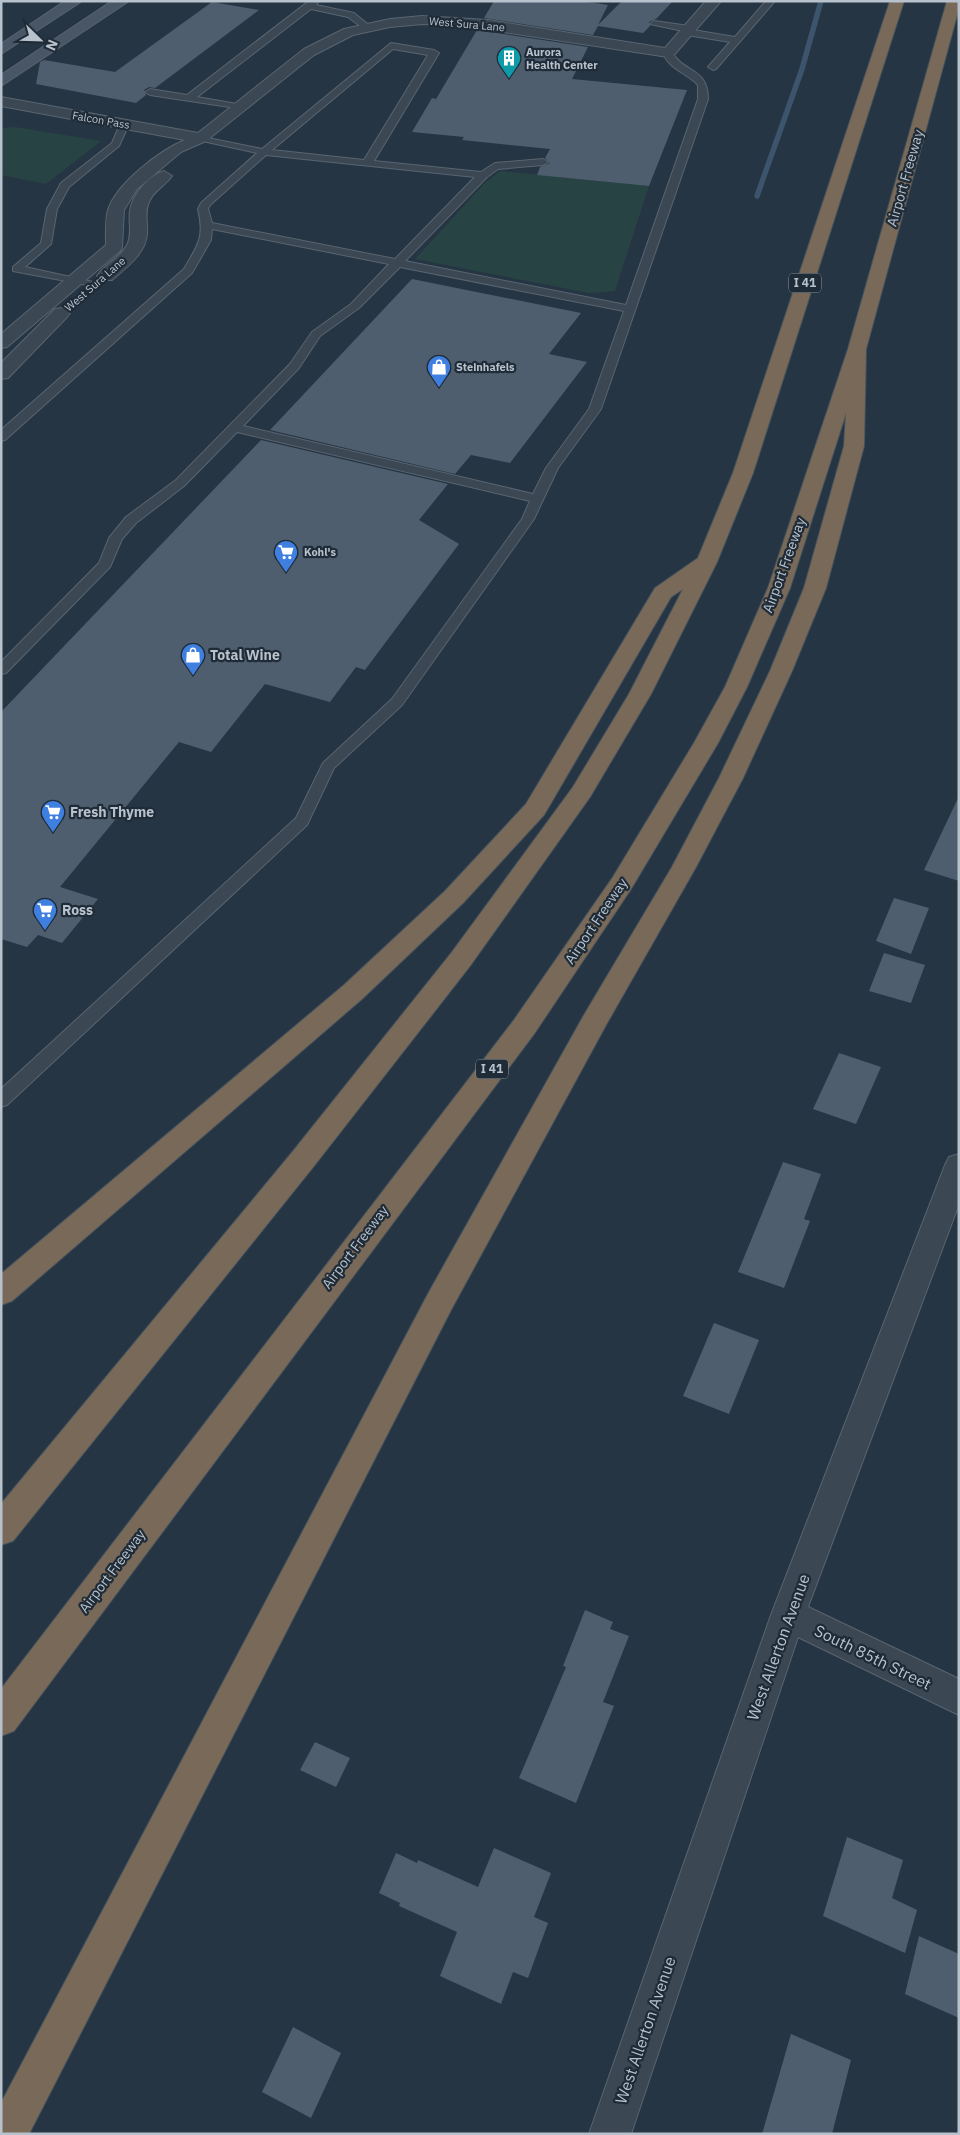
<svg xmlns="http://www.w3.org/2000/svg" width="960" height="2135" font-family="'IBM Plex Sans',sans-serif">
<rect width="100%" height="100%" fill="#263543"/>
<!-- green -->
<path fill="#284344" d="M 15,127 L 101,141 L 46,184 L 1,175 L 1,128 Z
M 500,171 L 649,186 L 615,291 L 589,293 L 415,259 L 484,184 Z"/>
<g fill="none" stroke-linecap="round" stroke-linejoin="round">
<!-- stream -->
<path stroke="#3c546c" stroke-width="5.5" d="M 757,196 L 802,69 L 821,1"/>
</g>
<!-- building -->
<path fill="#4f5e6e" d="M 494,1 L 582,1 L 608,5 L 598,25 L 622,1 L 673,1 L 656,19 L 649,22 L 650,26 L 643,33 L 598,26 L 593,35 L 484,18 Z
M 212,2 L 259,10 L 155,88 L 149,87 L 144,90 L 146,95 L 136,103 L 36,84 L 40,62 L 44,60 L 115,72 Z
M 477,30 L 588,47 L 572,79 L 687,90 L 649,186 L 537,175 L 540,167 L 550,163 L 545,158 L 550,149 L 462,140 L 464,137 L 412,132 L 432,98 L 436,99 Z
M 412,279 L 581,313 L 549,354 L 587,362 L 510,463 L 471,455 L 455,474 L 270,430 Z
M 261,440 L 448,484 L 419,520 L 459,544 L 365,670 L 356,667 L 330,702 L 265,684 L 211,752 L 179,742 L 60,887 L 98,899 L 62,943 L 38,935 L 27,947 L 1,939 L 1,712 Z
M 959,796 L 959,881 L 924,870 Z
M 894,898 L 929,908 L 911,954 L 876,941 Z
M 884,953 L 925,965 L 911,1003 L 869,991 Z
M 839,1053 L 881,1067 L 856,1124 L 813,1109 Z
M 783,1162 L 821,1174 L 804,1219 L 810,1221 L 784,1288 L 738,1272 Z
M 714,1323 L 759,1340 L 729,1414 L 683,1396 Z
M 585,1610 L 613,1622 L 610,1629 L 629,1636 L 603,1702 L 614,1706 L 576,1803 L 519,1778 L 566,1667 L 563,1666 Z
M 315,1742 L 350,1758 L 336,1787 L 300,1770 Z
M 847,1837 L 903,1860 L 892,1898 L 917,1910 L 905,1953 L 823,1916 Z
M 494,1848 L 551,1873 L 534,1917 L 548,1923 L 528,1978 L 513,1972 L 501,2004 L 440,1976 L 457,1932 L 399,1906 L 400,1903 L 379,1893 L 396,1853 L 417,1863 L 418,1860 L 478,1887 Z
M 919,1936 L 959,1954 L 959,2018 L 905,1994 Z
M 293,2027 L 341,2053 L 311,2118 L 262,2092 Z
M 791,2034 L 851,2060 L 832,2134 L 762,2134 Z"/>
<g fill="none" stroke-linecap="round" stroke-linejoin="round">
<!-- lane casing -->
<g stroke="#596570" stroke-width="2">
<path id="lane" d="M 309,1 L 319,1 L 316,5 L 354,13 L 371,27 L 364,29 L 348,17 L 311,9 L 197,97 L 243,105 L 243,109 L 150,95 L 145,92 L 150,89 L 187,95 Z
M 766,1 L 775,1 L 716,69 L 713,70 L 708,67 L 730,42 L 687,35 L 683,31 L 650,24 L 654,21 L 689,26 L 692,27 L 693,30 L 735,37 Z
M 391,43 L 434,50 L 439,53 L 374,161 L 481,172 L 495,163 L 543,159 L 548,162 L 543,165 L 498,169 L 487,177 L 405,261 L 626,305 L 698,99 L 698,85 C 687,73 669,69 663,53 L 665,51 L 671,51 C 684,74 708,67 708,99 L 601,409 L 558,468 L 534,519 L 402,705 L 334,768 L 307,825 L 7,1105 L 1,1107 L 1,1089 L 296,818 L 323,763 L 392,699 L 522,519 L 530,501 L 237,432 L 184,486 L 136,523 L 122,539 L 110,567 L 6,673 L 1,674 L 1,662 L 99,563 L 109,538 L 126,517 L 176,480 L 290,364 L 312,332 L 351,304 L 389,264 L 212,229 L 211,240 L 192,273 L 5,440 L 1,441 L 1,430 L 184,269 C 198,245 205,237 198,209 L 201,203 L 257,153 L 198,140 L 198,136 L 262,149 ZM 393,49 L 428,55 L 364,160 L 272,150 ZM 266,155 L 475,177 L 395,259 L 212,223 L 208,209 L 210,205 ZM 400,267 L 624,311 L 589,409 L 546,468 L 533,494 L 243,426 L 299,368 L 320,336 L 359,308 Z
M 121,122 L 129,124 L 119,146 L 69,187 L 57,209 L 51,244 L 25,267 L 98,283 L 98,287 L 13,271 L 13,267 L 41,243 L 47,209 L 61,183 L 112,143 Z"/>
</g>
<!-- street casing -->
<g stroke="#596570" stroke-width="2">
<path id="street" d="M 706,1 L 721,1 L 673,56 L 668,57 L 457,25 L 422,24 L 390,27 L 353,35 L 314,55 L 206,141 L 181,152 L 137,189 L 124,210 L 122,247 L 120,251 L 7,347 L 1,348 L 1,334 L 106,245 C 106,235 105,220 108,210 C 116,184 160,150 185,140 L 1,106 L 1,97 L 198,133 L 304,49 L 344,29 L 390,19 L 422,16 L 488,20 L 665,48 Z
M 164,171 L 172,176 C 165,186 153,191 149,202 C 144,213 148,223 147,234 C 146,253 126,268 112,280 L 100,280 L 97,276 C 105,264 120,258 127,245 C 133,234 128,223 130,211 C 132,195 149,175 164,171 Z
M 61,308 L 67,309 L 70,313 L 67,317 L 8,378 L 1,379 L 1,363 L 55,309 Z
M 959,1154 L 959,1204 L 808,1607 L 959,1679 L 959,1715 L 798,1637 L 631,2134 L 589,2134 L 771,1615 L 945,1165 L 949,1157 Z"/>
</g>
<!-- secondary casing -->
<g stroke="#596570" stroke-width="2">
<path id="secondary" d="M 65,1 L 82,1 L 1,54 L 1,44 Z
M 112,1 L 129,1 L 1,86 L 1,75 Z"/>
</g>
<!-- highway casing -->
<g stroke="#45525d" stroke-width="2">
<path id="highway" d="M 890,1 L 904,1 L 753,473 L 717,562 L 651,694 L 590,797 L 470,966 L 314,1166 L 13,1541 L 1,1545 L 1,1504 L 294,1150 L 452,952 L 573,787 L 629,694 L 683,589 L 671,597 L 544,815 L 463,903 L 362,999 L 12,1301 L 1,1305 L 1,1274 L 344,985 L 445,891 L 526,804 L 655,588 L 698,558 L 733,473 Z
M 947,1 L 959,1 L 959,8 L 866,349 L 864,446 L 826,588 L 792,671 L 743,778 L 696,867 L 606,1025 L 451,1310 L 29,2134 L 1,2134 L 1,2103 L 429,1292 L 584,1015 L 672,867 L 719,778 L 770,671 L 804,588 L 844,446 L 846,413 L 790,588 L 747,687 L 718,743 L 631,889 L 534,1034 L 14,1731 L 1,1736 L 1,1689 L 514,1020 L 613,877 L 694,743 L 725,687 L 768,588 L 848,349 Z"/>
</g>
<!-- lane -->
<use href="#lane" fill="#3b4753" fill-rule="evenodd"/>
<!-- street -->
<use href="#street" fill="#3b4753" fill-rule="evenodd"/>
<!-- secondary -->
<use href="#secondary" fill="#495666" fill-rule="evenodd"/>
<!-- highway -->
<use href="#highway" fill="#796958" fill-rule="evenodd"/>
</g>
<!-- icons -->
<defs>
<g id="building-pin" transform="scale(1.25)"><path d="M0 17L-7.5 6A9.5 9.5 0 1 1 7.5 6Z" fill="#0f9aa8" stroke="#1f2c38"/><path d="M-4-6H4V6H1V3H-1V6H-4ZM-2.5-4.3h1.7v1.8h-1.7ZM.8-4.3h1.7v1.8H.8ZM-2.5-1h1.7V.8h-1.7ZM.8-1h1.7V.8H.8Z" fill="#fff"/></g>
<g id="shop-pin" transform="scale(1.25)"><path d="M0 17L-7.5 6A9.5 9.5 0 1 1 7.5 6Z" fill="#3f7fe0" stroke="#1f2c38"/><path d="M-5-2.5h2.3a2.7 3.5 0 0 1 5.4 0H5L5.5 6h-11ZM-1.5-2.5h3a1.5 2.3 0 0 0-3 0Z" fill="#fff"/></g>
<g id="supermarket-pin" transform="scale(1.25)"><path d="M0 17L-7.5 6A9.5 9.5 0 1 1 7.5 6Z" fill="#3f7fe0" stroke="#1f2c38"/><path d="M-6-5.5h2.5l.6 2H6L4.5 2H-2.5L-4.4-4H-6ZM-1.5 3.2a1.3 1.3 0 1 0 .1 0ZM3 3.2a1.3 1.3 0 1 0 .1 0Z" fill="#fff"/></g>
</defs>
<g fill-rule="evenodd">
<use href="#building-pin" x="509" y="58"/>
<use href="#shop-pin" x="439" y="367"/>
<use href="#supermarket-pin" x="286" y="552"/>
<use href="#shop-pin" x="193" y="655"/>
<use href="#supermarket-pin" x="53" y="812"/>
<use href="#supermarket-pin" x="45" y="910"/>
</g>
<g text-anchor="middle" stroke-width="4.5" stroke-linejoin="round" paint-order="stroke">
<!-- far-street labels -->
<g font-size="11" fill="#b8c2cc" stroke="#1f2c38">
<text transform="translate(467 24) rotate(5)" y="4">West Sura Lane</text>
<text transform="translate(101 120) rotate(10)" y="4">Falcon Pass</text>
<text transform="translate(95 284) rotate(-41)" y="4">West Sura Lane</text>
</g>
<!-- far-poi labels -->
<g font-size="11" font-weight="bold" fill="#b8c2cc" stroke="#1f2c38" text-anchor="start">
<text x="526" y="56">Aurora<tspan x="526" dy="13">Health Center</tspan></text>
<text x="456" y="371">Steinhafels</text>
<text x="304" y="556">Kohl's</text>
</g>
<!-- shield labels -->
<g fill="#1f2c38" stroke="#8a95a0" stroke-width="1">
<rect x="789" y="273.5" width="32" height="19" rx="4"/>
<rect x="476" y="1059.5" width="32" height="19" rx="4"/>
</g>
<g font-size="12" font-weight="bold" fill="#b8c2cc">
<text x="805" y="287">I 41</text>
<text x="492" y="1073">I 41</text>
</g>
<!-- street labels -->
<g font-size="14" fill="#b8c2cc" stroke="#1f2c38">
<text transform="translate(905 178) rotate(-74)" y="5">Airport Freeway</text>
<text transform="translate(784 565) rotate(-70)" y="5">Airport Freeway</text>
<text transform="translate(596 921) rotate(-56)" y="5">Airport Freeway</text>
<text transform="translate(355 1247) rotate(-53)" y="5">Airport Freeway</text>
<text transform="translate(112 1571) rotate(-53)" y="5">Airport Freeway</text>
</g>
<!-- poi labels -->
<g font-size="14" font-weight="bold" fill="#b8c2cc" stroke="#1f2c38" text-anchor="start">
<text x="210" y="660">Total Wine</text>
<text x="70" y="817">Fresh Thyme</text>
<text x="62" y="915">Ross</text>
</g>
<!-- near-street labels -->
<g font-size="16" fill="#b8c2cc" stroke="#1f2c38">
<text transform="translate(778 1647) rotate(-70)" y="6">West Allerton Avenue</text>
<text transform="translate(873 1657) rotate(26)" y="6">South 85th Street</text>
<text transform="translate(645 2030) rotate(-71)" y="6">West Allerton Avenue</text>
</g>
</g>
<!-- border -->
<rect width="960" height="2135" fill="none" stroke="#b8c2cc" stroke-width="5"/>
<!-- north arrow -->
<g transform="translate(40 40) rotate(113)" stroke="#1f2c38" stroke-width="4" paint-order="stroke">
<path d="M0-4L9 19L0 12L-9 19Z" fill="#b8c2cc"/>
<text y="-8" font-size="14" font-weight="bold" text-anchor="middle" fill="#b8c2cc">N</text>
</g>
</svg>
